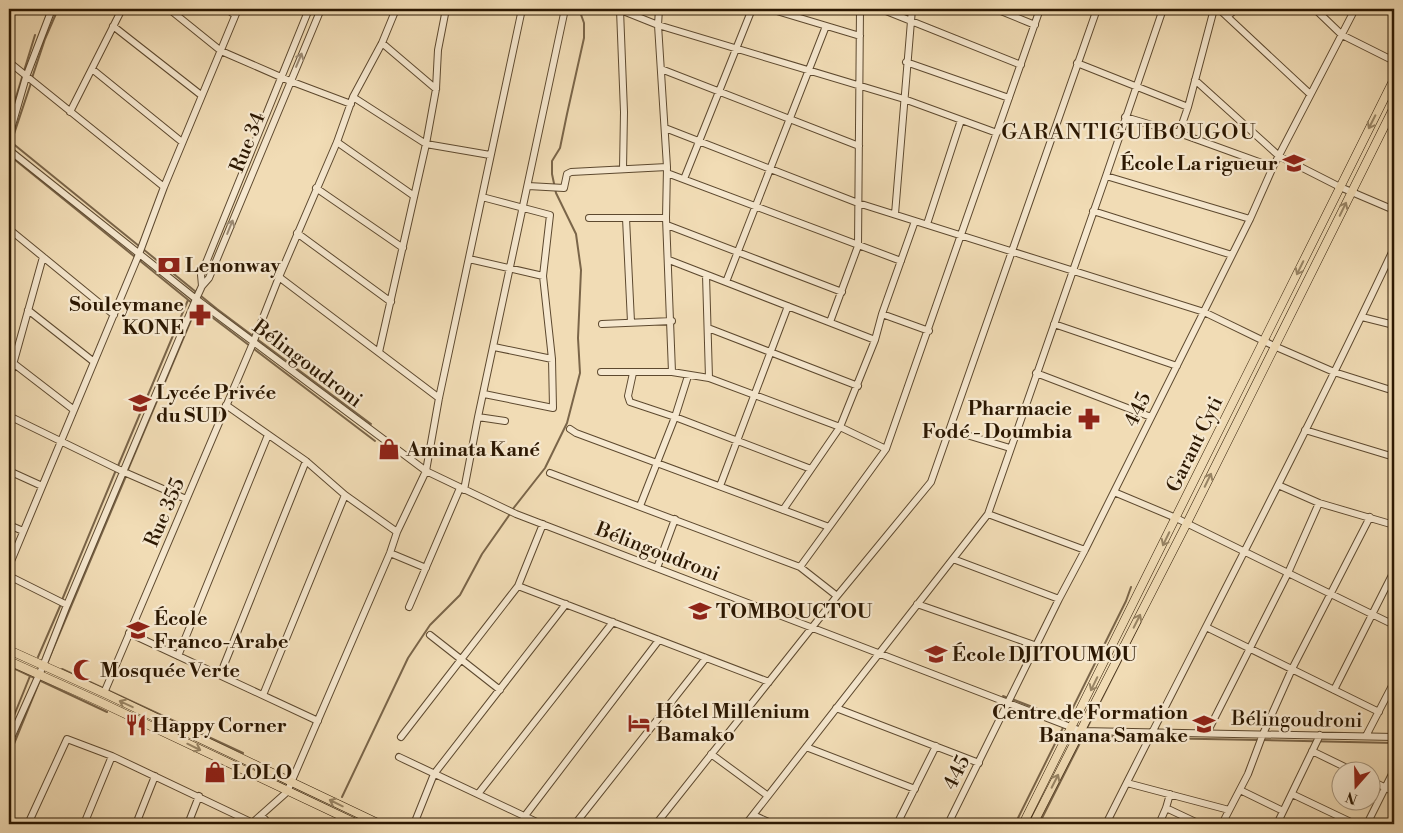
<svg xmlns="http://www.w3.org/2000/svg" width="1403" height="833" font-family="'Libre Bodoni',serif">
<rect width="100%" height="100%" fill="#f1dcb5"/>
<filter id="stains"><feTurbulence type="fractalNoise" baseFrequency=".004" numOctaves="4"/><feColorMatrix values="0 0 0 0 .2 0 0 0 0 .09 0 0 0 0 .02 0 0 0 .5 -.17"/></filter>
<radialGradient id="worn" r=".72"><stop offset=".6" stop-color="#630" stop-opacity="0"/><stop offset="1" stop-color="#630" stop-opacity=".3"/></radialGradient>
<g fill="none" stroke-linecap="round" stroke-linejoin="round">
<!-- stream -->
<path stroke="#7a6549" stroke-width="2" d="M 32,78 L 45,39 L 58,9
M 567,114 L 584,38 L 584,23 L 579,9
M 9,120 L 35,35
M 11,142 L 139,246
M 9,149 L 31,83
M 9,155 L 135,257
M 143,249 L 217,309 L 253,336
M 139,260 L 192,303
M 196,305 L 250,346
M 257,339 L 371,424
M 254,349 L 375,441
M 118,466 L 188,300
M 127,472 L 197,306
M 512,510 L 545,468 L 567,423 L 580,373 L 578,338 L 581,270 L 576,234 L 556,193 L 552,174 L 552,161 L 560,148 L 567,114
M 62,600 L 116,470
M 38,657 L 61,604
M 48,661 L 126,476
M 9,666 L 107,712
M 62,669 L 243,753
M 1003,696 L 1008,698
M 1012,699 L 1066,720
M 9,728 L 30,676
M 1087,728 L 1141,621
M 1084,735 L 1146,738
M 1151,738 L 1259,740
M 1263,740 L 1394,743
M 9,756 L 40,680
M 342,797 L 408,658 L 430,625 L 460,595 L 482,554 L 510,514
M 329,824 L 331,819
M 1015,824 L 1126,601 L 1131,587
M 1039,824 L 1084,735"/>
<!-- minor casing -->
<g stroke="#5d492f" stroke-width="8">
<path id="minor" d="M 169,9 L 221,51 L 290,81 L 351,104
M 227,9 L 235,15
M 618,9 L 658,25 L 904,99 L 997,133
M 659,9 L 658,25 L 667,167 L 666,218 L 672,372
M 770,9 L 860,36
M 881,9 L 1021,65
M 996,9 L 1035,25
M 1219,9 L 1310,94
M 1315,9 L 1342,35 L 1394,61
M 620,10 L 624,112 L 623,169
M 1228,16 L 1236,9
M 113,26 L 201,95
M 382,43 L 436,89
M 9,62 L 164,187
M 906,62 L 1009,98
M 1077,63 L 1188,107
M 92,69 L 182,142
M 661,69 L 859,146
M 1195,80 L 1279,156 L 1340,187 L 1394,210
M 353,97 L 426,144 L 490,155
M 70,112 L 122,9
M 1125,117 L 1179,133 L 1273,167
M 665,128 L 858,203 L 1204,312 L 1274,346 L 1334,372 L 1394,391
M 1179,133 L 1188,107 L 1214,9
M 9,136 L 26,77 L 52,9
M 337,142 L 414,196
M 9,150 L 196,299 L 426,471 L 516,514 L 1081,731 L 1394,737
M 667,173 L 901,261
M 1106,176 L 1250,219
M 684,179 L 752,9
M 528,186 L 564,188 L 567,174 L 571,172 L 667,167
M 316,188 L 403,248
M 482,197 L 550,215 L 543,276 L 552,359 L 553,408 L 484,394
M 1093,211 L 1232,255
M 895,214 L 912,9
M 589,218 L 666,218
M 626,218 L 631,322
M 927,224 L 961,120
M 667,225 L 842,292
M 9,229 L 114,315
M 297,233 L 391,302
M 469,259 L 543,276
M 669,260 L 875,340
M 706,275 L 709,378
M 279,277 L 439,398
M 726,282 L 826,26
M 202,286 L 201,275 L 309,9
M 28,310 L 94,362
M 882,314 L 929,331
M 1362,317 L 1394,325
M 830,322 L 858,246 L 860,9
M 602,324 L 672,321
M 1054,324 L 1177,366
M 708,328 L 858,386
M 494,347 L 552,359
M 379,352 L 426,144 L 436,89 L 438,50 L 446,9
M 13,363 L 74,410
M 601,372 L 672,372 L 709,378 L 840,427 L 886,449
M 633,373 L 628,396 L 630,402 L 675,417 L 811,469
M 1036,373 L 1151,417
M 9,379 L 43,257
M 226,405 L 306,461 L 345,495 L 397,532
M 9,416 L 124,472 L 186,499
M 478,417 L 505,421
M 570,429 L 576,433 L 829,527
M 950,430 L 1010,448
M 1305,430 L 1394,457
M 9,471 L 42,486
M 550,473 L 800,567 L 837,596
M 1278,485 L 1319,503 L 1394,525
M 720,486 L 788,306
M 464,490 L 478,417 L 565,9
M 1114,492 L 1176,518 L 1394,625
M 640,506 L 675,417 L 688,376
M 783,510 L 840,427 L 875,340 L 882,314 L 915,221
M 988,514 L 1085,550
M 9,525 L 23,531
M 390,553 L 426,568
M 953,559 L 1059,599
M 9,566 L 139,254 L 164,187 L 238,9
M 800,567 L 886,449 L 1040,9
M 657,568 L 675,519
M 9,576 L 67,605
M 518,586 L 769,682
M 917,604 L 1037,646
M 409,607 L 460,488
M 1206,627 L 1379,712
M 129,633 L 318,721
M 430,635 L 500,690
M 178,656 L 268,435
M 220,675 L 306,461
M 1334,690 L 1394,571
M 104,693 L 253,343 L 279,277 L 337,142 L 353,97 L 382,43 L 396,9
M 263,695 L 345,495
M 836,708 L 979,763
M 1207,733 L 1288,573 L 1319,503
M 1366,736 L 1394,682
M 401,737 L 518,586 L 543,524
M 9,742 L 43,666 L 67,605 L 196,299 L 202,286 L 209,278 L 321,9
M 806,747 L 915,789
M 1312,751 L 1351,770
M 711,754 L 768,796
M 399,757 L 541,824
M 1370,780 L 1394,792
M 1127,783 L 1229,810
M 1240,790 L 1283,811
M 478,794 L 613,622
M 1292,794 L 1355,824
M 1166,808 L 1200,824
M 261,815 L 269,824
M 753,815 L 773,824
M 524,817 L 659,640
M 28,824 L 67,739 L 112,756 L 253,823
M 84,824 L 112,756
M 136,824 L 155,776
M 188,824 L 199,796
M 251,824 L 287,792 L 390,553 L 397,532 L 426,471 L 439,398 L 522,9
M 414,824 L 434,774 L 566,604
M 575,824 L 706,658
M 656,824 L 837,596 L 931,482 L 1097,9
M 746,824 L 988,514 L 1106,176 L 1163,9
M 897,824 L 936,746
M 948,824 L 1059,599 L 1085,550 L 1250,219 L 1273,167 L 1355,9
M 1106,824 C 1202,632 1303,442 1394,248
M 1159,824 L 1166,808 L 1170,794
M 1222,824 L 1248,774 L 1263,734 L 1292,669 L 1370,517
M 1277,824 L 1320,735
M 1367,824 L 1394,770"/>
</g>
<!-- major casing -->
<g stroke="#2c1802" stroke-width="9">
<path id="major" d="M 9,650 L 104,693 L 380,824
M 9,661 L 100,702 L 358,824
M 1023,824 L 1394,79
M 1033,824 L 1187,523 L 1394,107"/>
</g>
<!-- minor -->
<use href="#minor" stroke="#f6e8cf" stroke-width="6"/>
<!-- major -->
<use href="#major" stroke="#f1dcb5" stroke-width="8"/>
</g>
<!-- one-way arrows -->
<defs><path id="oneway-shaft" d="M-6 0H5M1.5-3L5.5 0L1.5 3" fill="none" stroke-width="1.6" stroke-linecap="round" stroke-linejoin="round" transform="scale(1.25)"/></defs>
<g stroke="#9b8a73">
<use href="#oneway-shaft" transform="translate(299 60) rotate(-67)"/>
<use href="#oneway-shaft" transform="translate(230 227) rotate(-68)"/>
</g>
<g stroke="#988464">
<use href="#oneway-shaft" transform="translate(1372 122) rotate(117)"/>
<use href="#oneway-shaft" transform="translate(1343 209) rotate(-64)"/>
<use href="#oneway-shaft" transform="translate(1300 268) rotate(116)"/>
<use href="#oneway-shaft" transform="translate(1208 480) rotate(-64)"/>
<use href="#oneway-shaft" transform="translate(1166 539) rotate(116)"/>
<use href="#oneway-shaft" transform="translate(1137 621) rotate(-63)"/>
<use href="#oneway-shaft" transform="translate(1094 684) rotate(116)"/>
<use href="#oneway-shaft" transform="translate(126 704) rotate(-155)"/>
<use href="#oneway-shaft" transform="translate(194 747) rotate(26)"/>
<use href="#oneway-shaft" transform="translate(1055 781) rotate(-63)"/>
<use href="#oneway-shaft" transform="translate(336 803) rotate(-154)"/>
</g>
<!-- icons -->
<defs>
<g id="school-bare" transform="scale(1.725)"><path d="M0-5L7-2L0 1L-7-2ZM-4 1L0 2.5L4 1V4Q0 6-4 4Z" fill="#8f2418" stroke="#f6e8cf" stroke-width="2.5" paint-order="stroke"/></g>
<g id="bank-bare" transform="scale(1.725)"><path d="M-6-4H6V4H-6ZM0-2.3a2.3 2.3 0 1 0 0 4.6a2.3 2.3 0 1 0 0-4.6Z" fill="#8f2418" stroke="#f6e8cf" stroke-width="2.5" paint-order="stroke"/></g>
<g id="pharmacy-bare" transform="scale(1.725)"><path d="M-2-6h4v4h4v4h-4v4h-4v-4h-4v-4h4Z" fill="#8f2418" stroke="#f6e8cf" stroke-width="2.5" paint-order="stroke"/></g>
<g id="shop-bare" transform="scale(1.725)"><path d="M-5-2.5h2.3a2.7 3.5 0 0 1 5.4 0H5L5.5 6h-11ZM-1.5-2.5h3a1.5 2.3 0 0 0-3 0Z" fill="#8f2418" stroke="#f6e8cf" stroke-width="2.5" paint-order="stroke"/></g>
<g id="mosque-bare" transform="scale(1.725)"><path d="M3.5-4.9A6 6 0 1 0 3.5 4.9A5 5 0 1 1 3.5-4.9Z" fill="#8f2418" stroke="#f6e8cf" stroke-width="2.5" paint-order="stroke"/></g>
<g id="hotel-bare" transform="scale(1.725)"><path d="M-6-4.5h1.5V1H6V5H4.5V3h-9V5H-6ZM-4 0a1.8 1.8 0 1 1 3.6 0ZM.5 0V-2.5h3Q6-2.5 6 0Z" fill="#8f2418" stroke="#f6e8cf" stroke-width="2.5" paint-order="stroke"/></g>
<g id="university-bare" transform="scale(1.725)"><path d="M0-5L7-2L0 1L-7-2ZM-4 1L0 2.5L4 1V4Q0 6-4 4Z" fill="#8f2418" stroke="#f6e8cf" stroke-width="2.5" paint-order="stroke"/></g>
<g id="restaurant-bare" transform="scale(1.725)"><path d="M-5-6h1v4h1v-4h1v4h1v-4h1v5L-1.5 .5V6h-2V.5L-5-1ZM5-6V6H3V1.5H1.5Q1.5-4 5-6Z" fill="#8f2418" stroke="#f6e8cf" stroke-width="2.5" paint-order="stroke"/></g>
</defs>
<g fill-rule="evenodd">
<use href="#school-bare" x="1294" y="163"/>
<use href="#bank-bare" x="169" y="265"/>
<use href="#pharmacy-bare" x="200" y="315"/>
<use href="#school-bare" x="140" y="403"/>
<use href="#pharmacy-bare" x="1089" y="419"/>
<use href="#shop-bare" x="389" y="449"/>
<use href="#school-bare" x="700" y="611"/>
<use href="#school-bare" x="138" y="630"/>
<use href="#school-bare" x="936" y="654"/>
<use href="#mosque-bare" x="84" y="670"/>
<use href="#hotel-bare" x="639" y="723"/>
<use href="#university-bare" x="1204" y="724"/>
<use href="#restaurant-bare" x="136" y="725"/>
<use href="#shop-bare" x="215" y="772"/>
</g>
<g text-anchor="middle" stroke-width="4.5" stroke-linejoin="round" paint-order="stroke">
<!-- street labels -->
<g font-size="20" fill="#2c1802" stroke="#f6e8cf">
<text transform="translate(247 142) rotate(-68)" y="7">Rue 34</text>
<text transform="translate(308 363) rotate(37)" y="7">Bélingoudroni</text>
<text transform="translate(1137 409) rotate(-64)" y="7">445</text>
<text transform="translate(1194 444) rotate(-64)" y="7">Garant Cyti</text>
<text transform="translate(164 512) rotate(-67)" y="7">Rue 355</text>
<text transform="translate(658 551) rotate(21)" y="7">Bélingoudroni</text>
<text transform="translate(1297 719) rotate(1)" y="7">Bélingoudroni</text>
<text transform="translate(956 772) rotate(-64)" y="7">445</text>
</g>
<!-- poi labels -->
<g font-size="20" font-weight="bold" fill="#2c1802" stroke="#f6e8cf" text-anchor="start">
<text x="1278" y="170" text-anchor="end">École La rigueur</text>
<text x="185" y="272">Lenonway</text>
<text x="184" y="311" text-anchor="end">Souleymane<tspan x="184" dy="23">KONE</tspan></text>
<text x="156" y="399">Lycée Privée<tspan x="156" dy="23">du SUD</tspan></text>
<text x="1072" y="415" text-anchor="end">Pharmacie<tspan x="1072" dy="23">Fodé - Doumbia</tspan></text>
<text x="406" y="456">Aminata Kané</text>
<text x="716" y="618">TOMBOUCTOU</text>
<text x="154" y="625">École<tspan x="154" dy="23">Franco-Arabe</tspan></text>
<text x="952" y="661">École DJITOUMOU</text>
<text x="100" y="677">Mosquée Verte</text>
<text x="656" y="718">Hôtel Millenium<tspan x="656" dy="23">Bamako</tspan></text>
<text x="1188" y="719" text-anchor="end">Centre de Formation<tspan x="1188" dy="23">Banana Samake</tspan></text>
<text x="152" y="732">Happy Corner</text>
<text x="232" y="779">LOLO</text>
</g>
<!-- quarter labels -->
<g font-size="22" letter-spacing="1" fill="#2c1802" stroke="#f6e8cf">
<text x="1129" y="139">GARANTIGUIBOUGOU</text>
</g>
</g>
<!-- margin -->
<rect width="1403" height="833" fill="none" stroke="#f1dcb5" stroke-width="30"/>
<rect x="10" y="10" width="1383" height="813" fill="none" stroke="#2c1802" stroke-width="2.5"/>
<rect x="15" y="15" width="1373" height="803" fill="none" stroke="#2c1802"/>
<!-- north arrow -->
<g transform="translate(1356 786) rotate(200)"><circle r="24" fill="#f6e8cf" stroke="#a5957d"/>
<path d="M0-4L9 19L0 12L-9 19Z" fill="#8f2418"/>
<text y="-8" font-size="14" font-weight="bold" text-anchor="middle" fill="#2c1802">N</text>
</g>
<rect width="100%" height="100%" filter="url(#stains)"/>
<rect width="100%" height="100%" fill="url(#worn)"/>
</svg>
